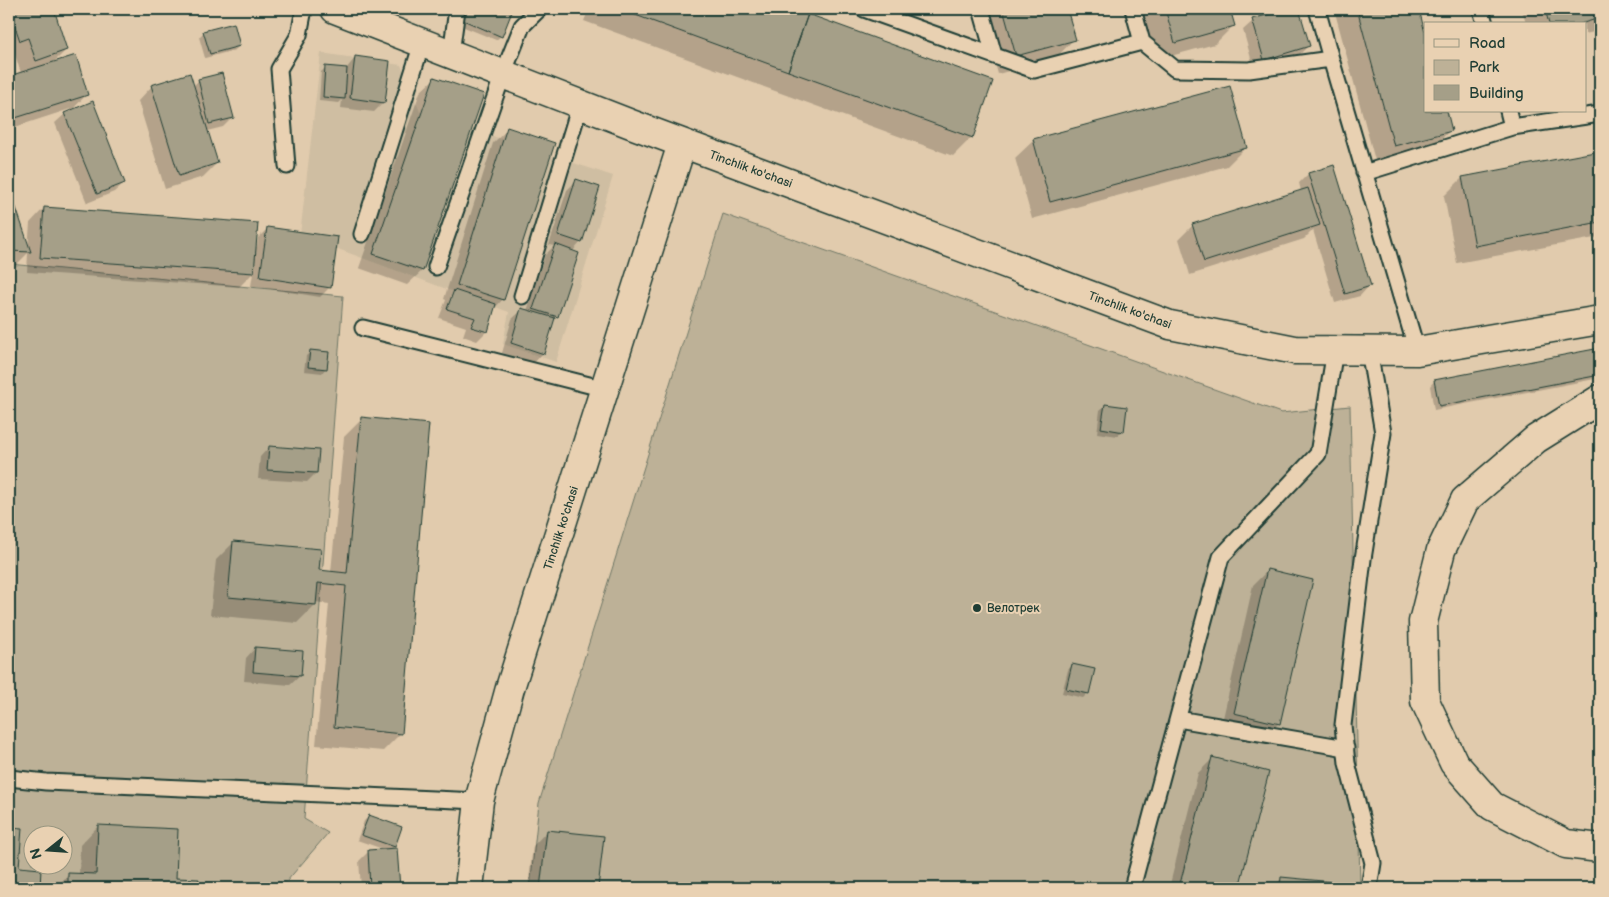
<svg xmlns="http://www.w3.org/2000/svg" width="1609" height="897" font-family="'Balsamiq Sans',sans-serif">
<rect width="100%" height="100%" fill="#e1cbad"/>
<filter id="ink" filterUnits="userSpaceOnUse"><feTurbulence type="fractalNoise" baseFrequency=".02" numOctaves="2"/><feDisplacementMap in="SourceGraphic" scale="10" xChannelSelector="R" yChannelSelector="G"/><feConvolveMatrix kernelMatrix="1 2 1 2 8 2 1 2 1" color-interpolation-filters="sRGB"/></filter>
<g filter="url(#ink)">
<!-- built -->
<path fill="#cfbea2" d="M 321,53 L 401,65 L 420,112 L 613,176 L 556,362 L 503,344 L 509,312 L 300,235 Z"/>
<!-- green -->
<path fill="#bdb197" stroke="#6e7766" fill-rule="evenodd" d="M 723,214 L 1281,413 L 1350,406 L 1360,888 L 530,888 L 539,803 Z
M 9,264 L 343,296 L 304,819 L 328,833 L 281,888 L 9,888 ZM 32,834 L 62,834 L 62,864 L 32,864 Z"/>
<!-- shadow -->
<path fill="#0003" d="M 9,9 L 53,9 L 66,50 L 53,63 L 87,94 L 71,111 L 70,109 L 9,129 L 9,77 L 21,73 L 14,52 L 9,53 Z
M 466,9 L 512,9 L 501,36 L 496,40 L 459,25 Z
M 589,9 L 792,9 L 991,82 L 972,137 L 953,156 L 584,21 Z
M 980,9 L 1066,9 L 1074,39 L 1056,58 L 998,74 Z
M 1142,9 L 1228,9 L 1233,26 L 1215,44 L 1156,60 Z
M 1292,9 L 1297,9 L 1308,46 L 1299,55 L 1254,69 L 1243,30 L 1253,21 Z
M 1334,9 L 1417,9 L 1425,38 L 1425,111 L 1450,130 L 1432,149 L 1376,164 Z
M 1522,9 L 1600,9 L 1600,25 L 1594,32 L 1585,34 L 1585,24 L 1526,24 Z
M 204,32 L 239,46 L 235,50 L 205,58 L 199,37 Z
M 355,58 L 384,102 L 374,112 L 341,108 L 342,100 L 339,103 L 319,101 L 321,72 L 326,67 L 346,69 Z
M 435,78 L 483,95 L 422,271 L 407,285 L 359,268 L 420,92 Z
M 199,80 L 232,118 L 223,127 L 207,131 L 217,163 L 203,177 L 165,189 L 138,101 L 152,86 L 193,86 Z
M 65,114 L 124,183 L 114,192 L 87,203 L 55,123 Z
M 508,129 L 503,299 L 494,309 L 487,331 L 477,341 L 463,336 L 466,327 L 439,318 L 446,300 L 444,299 L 493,143 Z
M 1034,140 L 1245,148 L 1227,166 L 1032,219 L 1015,158 Z
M 1600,152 L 1600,237 L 1457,263 L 1444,196 L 1462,178 Z
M 1308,174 L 1369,286 L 1360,296 L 1335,303 L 1313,230 L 1304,239 L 1190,275 L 1179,239 L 1193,225 L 1301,191 L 1299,183 Z
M 576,181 L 581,242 L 572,252 L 557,316 L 553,320 L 543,353 L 534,363 L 502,353 L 512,319 L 522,310 L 527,311 L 545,255 L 554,246 L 549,245 L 567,190 Z
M 9,190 L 28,249 L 30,223 L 44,208 L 257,247 L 258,238 L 268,228 L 330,287 L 320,297 L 251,286 L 253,273 L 239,287 L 27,272 L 28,253 L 15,266 L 9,265 Z
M 1600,349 L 1600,378 L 1434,410 L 1430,386 L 1434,381 Z
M 310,352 L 326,368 L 322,373 L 304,371 L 306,356 Z
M 1105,405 L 1122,431 L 1118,436 L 1097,433 L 1100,410 Z
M 362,419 L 401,733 L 383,751 L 316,745 L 329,604 L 315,602 L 315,605 L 297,623 L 210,615 L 216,560 L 234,542 L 318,571 L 331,572 L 344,437 Z
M 269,447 L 316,473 L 307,482 L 258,479 L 260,457 Z
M 1267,571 L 1279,723 L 1265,737 L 1221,727 L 1253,585 Z
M 255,648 L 300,676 L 290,685 L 244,681 L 246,658 Z
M 1072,665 L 1088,693 L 1083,698 L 1062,693 L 1068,670 Z
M 1212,759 L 1267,773 L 1238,888 L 1169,888 L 1198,773 Z
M 369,816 L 401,828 L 394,847 L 391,850 L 396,849 L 398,888 L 361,888 L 359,861 L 369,851 L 386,850 L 357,840 L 364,821 Z
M 98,826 L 175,879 L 197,880 L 197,888 L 55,888 L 69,874 L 79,874 L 80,845 Z
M 9,829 L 20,830 L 17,868 L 40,870 L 39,888 L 9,888 Z
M 547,831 L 602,837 L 597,888 L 528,888 L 533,846 Z
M 1281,879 L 1353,885 L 1352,888 L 1272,888 Z"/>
<!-- building -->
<path fill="#a59f88" stroke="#1f3d34" d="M 9,9 L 54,9 L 67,50 L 36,61 L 28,38 L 20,41 Z
M 467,9 L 513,9 L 502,37 L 463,20 Z
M 619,9 L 795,9 L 808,14 L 788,71 Z
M 1003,9 L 1067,9 L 1076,40 L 1016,56 Z
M 1165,9 L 1230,9 L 1235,26 L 1175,43 Z
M 1288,9 L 1299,9 L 1310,46 L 1264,60 L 1252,19 Z
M 1357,9 L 1419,9 L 1425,33 L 1425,111 L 1447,111 L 1452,131 L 1394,146 Z
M 1545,9 L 1600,9 L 1600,18 L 1580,24 L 1549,24 Z
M 808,14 L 993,81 L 973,138 L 788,71 Z
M 234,23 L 240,46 L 210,54 L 203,31 Z
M 76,55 L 88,95 L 9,120 L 9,76 Z
M 355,56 L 390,61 L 385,103 L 350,98 Z
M 325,66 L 347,68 L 345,99 L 323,97 Z
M 190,73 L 218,163 L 179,176 L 151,85 Z
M 222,73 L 234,118 L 209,124 L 198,79 Z
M 434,77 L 484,94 L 423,271 L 373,254 Z
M 1230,86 L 1247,148 L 1050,202 L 1033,139 Z
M 93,101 L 125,183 L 97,194 L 64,113 Z
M 507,127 L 555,143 L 504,300 L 457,285 Z
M 1600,151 L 1600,222 L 1475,246 L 1462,177 Z
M 1334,165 L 1371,286 L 1345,294 L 1308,173 Z
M 576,179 L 600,187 L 582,243 L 558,235 Z
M 9,187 L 31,252 L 9,251 Z
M 1308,188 L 1320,225 L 1204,262 L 1192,224 Z
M 44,207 L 258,223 L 254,273 L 40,258 Z
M 267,227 L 338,237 L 331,288 L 260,277 Z
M 555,244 L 579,253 L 558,317 L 533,309 Z
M 454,290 L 496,304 L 488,332 L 471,327 L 475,318 L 447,309 Z
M 521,308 L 555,318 L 544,354 L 511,343 Z
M 1600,348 L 1600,375 L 1439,406 L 1434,380 Z
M 310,350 L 329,352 L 327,369 L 308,367 Z
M 1105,404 L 1127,407 L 1124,432 L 1101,428 Z
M 361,417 L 429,424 L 402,734 L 334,727 L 346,586 L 318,583 L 316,605 L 228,597 L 233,541 L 321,549 L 319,570 L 347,573 Z
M 269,446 L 319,450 L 317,473 L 267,470 Z
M 1267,569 L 1313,580 L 1280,724 L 1234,713 Z
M 255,647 L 303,651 L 301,676 L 253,672 Z
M 1072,664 L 1095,669 L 1089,694 L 1066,689 Z
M 1212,757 L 1269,772 L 1239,888 L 1179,888 Z
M 369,815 L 402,827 L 395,847 L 361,835 Z
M 98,825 L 178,829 L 176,878 L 199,879 L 198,888 L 68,888 L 68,873 L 96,874 Z
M 9,827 L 22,828 L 19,867 L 41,869 L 40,888 L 9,888 Z
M 547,830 L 604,836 L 598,888 L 540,888 Z
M 397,848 L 400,888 L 370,888 L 368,850 Z
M 1281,877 L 1354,884 L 1354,888 L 1280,888 Z"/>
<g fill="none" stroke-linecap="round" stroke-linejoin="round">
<!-- lane casing -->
<g stroke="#1f3d34" stroke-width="19">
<path id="lane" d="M 864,9 L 1034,70 L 1142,42
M 981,9 L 994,55
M 1133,9 L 1142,42 L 1175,69 L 1249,70 L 1331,59 L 1417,351
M 1317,9 L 1331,59
M 1481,9 L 1485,24
M 451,54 L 457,9
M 1508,111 L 1512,127
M 287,166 L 279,69 L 299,35 L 304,9
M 1364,173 L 1512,127 L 1600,114
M 362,234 L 422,43
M 436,267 L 503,74 L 522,26 L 539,9
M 522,296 L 580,105
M 363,328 L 605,389
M 1178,719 L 1346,748
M 9,778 L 46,782 L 479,801
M 1132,888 L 1221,557 L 1318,454 L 1335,350
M 1369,888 L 1373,863 L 1347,763 L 1343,725 L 1363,559 L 1383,433 L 1369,350"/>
</g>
<!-- street casing -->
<g stroke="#1f3d34" stroke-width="31">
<path id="street" d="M 1600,399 L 1536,439 L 1465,500 L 1441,550 L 1423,622 L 1425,701 L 1454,763 L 1492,806 L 1566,844 L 1600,848"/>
</g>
<!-- secondary casing -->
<g stroke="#1f3d34" stroke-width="31">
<path id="secondary" d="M 335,9 L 631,124 L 1170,325 L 1295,350 L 1417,351 L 1600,320
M 469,888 L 479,801 L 510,688 L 682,144"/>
</g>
<!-- lane -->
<use href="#lane" stroke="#e9d1b2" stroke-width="15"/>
<!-- street -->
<use href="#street" stroke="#e9d1b2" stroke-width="28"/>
<!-- secondary -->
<use href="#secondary" stroke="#e9d1b2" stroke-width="28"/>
</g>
</g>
<!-- markers -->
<circle fill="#1f3d34" stroke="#e9d1b2" stroke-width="2" cx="977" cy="608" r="5"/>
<g text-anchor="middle" stroke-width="4" stroke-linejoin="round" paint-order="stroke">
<!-- street labels -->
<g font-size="12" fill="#1f3d34" stroke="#e9d1b2">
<text transform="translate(751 169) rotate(20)" y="4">Tinchlik ko'chasi</text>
<text transform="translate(1130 310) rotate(20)" y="4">Tinchlik ko'chasi</text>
<text transform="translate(561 528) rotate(-72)" y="4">Tinchlik ko'chasi</text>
</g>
<!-- poi labels -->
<g font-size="12" fill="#1f3d34" stroke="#e9d1b2" text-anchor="start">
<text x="987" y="612">Велотрек</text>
</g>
</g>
<!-- margin -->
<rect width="1609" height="897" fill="none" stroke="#e9d1b2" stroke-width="30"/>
<rect x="15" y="15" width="1579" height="867" fill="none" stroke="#1f3d34" stroke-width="2" filter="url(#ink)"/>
<!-- legend -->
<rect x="1424" y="22" width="162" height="90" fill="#e9d1b2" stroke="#989680"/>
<rect x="1434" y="39" width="25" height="8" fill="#e9d1b2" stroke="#989680"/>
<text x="1469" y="48" font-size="15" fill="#1f3d34">Road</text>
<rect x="1434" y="60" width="25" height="15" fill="#bdb197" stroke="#989680"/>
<text x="1469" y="72" font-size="15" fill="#1f3d34">Park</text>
<rect x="1434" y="85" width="25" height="15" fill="#a59f88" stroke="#989680"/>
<text x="1469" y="98" font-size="15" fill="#1f3d34">Building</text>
<!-- north arrow -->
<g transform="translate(48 850) rotate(253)"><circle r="24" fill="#e9d1b2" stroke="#989680"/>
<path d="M0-4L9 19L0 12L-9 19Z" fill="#1f3d34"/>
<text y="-8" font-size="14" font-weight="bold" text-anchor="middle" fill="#1f3d34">N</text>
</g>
</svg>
